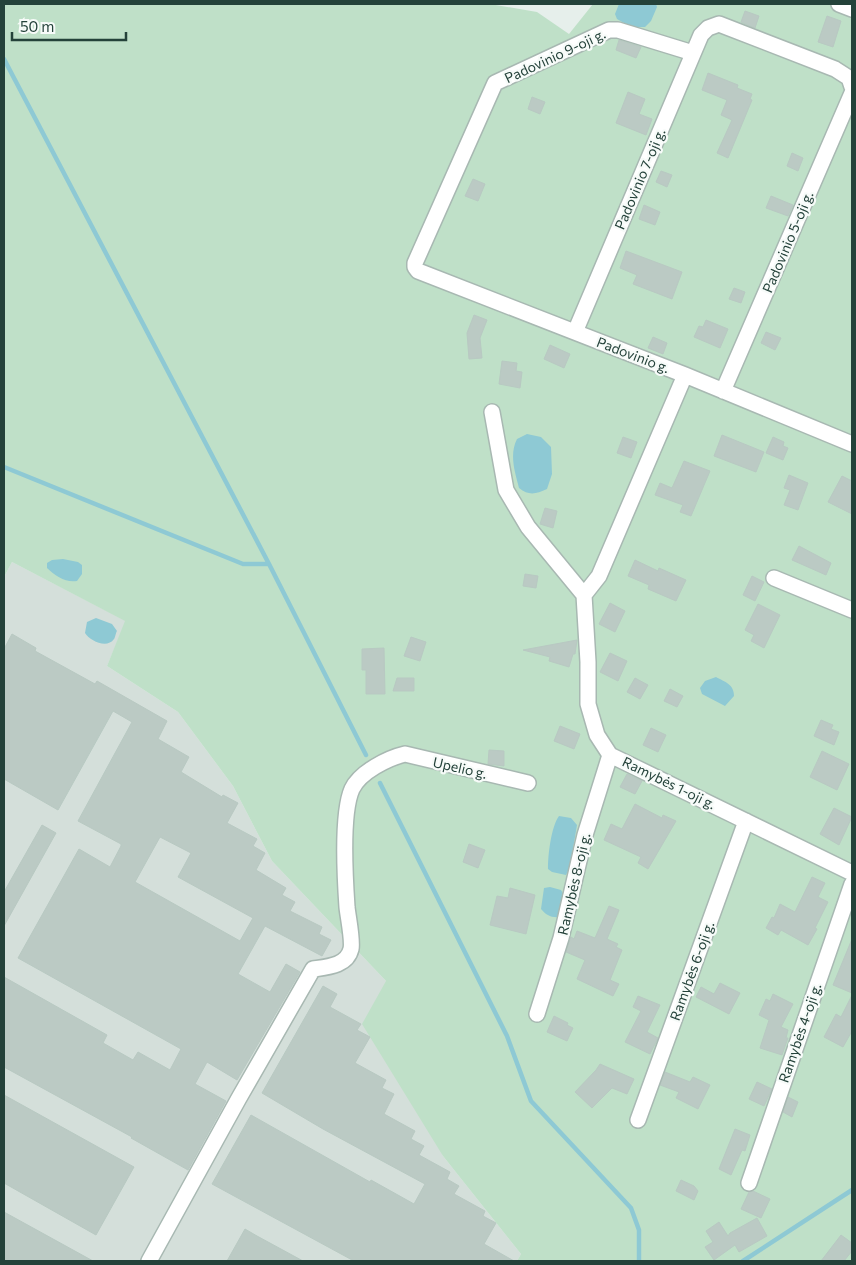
<svg xmlns="http://www.w3.org/2000/svg" width="856" height="1265" font-family="Commissioner,sans-serif">
<rect width="100%" height="100%" fill="#e6efeb"/>
<!-- built -->
<path fill="#d4dfda" d="M 12,562 L 126,621 L 107,666 L 178,712 L 233,786 L 272,861 L 386,981 L 443,1156 L 521,1254 L 517,1261 L 4,1261 L 4,577 Z"/>
<!-- green -->
<path fill="#bfe0c8" d="M 4,4 L 490,4 L 537,12 L 569,34 L 593,4 L 852,4 L 852,1261 L 517,1261 L 521,1254 L 443,1156 L 362,1024 L 386,981 L 272,861 L 233,786 L 178,712 L 107,666 L 125,621 L 12,562 L 4,577 Z"/>
<!-- water -->
<path fill="#8ec9d4" d="M 619,4 L 656,4 L 657,7 L 651,21 L 645,27 L 631,27 L 617,19 L 615,14 Z
M 527,434 L 541,437 L 551,447 L 552,474 L 547,489 C 536,494 529,496 519,488 C 515,472 509,455 517,439 Z
M 63,559 L 78,562 L 82,565 L 82,574 L 77,581 C 66,583 55,576 47,568 L 47,563 L 52,560 Z
M 96,618 L 112,624 L 117,631 C 116,632 115,638 114,639 C 107,649 90,641 85,633 L 87,622 Z
M 716,677 C 725,682 734,684 734,696 L 725,706 L 702,694 L 700,688 L 705,681 Z
M 559,816 L 571,818 L 577,825 L 570,867 L 566,875 L 552,872 L 548,869 C 548,855 551,827 559,816 Z
M 550,887 L 561,890 L 564,895 L 560,917 C 551,918 546,915 541,909 L 544,888 Z"/>
<g fill="none" stroke-linecap="round" stroke-linejoin="round">
<!-- stream -->
<path stroke="#8ec9d4" stroke-width="4.5" d="M 4,59 L 269,564 L 366,755
M 4,467 L 243,564 L 269,564
M 380,783 L 507,1036 L 531,1101 L 631,1208 L 639,1230 L 639,1261
M 743,1261 L 852,1190"/>
</g>
<!-- building -->
<path fill="#bbcac4" stroke="#b8c9c2" fill-rule="evenodd" d="M 745,11 L 759,16 L 755,28 L 741,22 Z
M 827,16 L 841,21 L 833,47 L 818,42 Z
M 619,40 L 641,47 L 636,58 L 616,50 Z
M 708,73 L 738,85 L 737,88 L 752,94 L 750,99 L 752,100 L 728,158 L 717,153 L 732,120 L 721,115 L 727,100 L 702,90 Z
M 628,92 L 645,99 L 639,114 L 652,119 L 646,135 L 616,123 Z
M 532,97 L 545,102 L 540,114 L 528,109 Z
M 792,153 L 803,158 L 798,171 L 787,166 Z
M 661,171 L 672,175 L 667,187 L 656,182 Z
M 473,179 L 485,184 L 478,201 L 465,196 Z
M 771,196 L 793,205 L 788,216 L 766,208 Z
M 644,205 L 660,212 L 655,225 L 639,219 Z
M 626,251 L 682,272 L 672,299 L 633,284 L 637,275 L 620,268 Z
M 734,288 L 745,292 L 741,303 L 729,299 Z
M 474,315 L 487,320 L 480,338 L 482,358 L 469,359 L 467,333 Z
M 706,320 L 728,329 L 720,348 L 694,337 L 699,326 L 703,327 Z
M 766,332 L 781,338 L 775,350 L 761,343 Z
M 653,337 L 667,343 L 663,354 L 648,348 Z
M 550,345 L 570,354 L 564,368 L 544,359 Z
M 502,361 L 517,363 L 516,371 L 522,372 L 520,388 L 499,384 Z
M 722,435 L 764,452 L 756,472 L 714,456 Z
M 623,437 L 637,442 L 631,458 L 617,453 Z
M 773,437 L 784,442 L 783,446 L 788,448 L 783,460 L 766,453 Z
M 684,461 L 710,471 L 691,516 L 680,512 L 683,505 L 655,495 L 660,483 L 672,488 Z
M 789,475 L 808,483 L 798,510 L 784,505 L 790,490 L 784,488 Z
M 842,476 L 852,481 L 852,514 L 828,502 Z
M 545,508 L 557,511 L 553,528 L 540,524 Z
M 799,546 L 831,563 L 826,575 L 792,560 Z
M 635,560 L 658,571 L 659,568 L 686,580 L 676,601 L 648,589 L 649,585 L 628,576 Z
M 525,574 L 538,576 L 536,588 L 523,586 Z
M 752,576 L 764,582 L 755,601 L 743,595 Z
M 610,603 L 625,611 L 615,632 L 599,624 Z
M 758,604 L 780,615 L 764,648 L 751,641 L 754,635 L 745,630 Z
M 12,634 L 36,648 L 35,651 L 95,684 L 97,681 L 167,721 L 158,739 L 189,757 L 181,772 L 222,797 L 223,795 L 238,803 L 227,823 L 257,839 L 253,846 L 265,853 L 256,870 L 286,888 L 282,895 L 295,902 L 290,911 L 322,927 L 319,934 L 331,940 L 322,956 L 265,926 L 238,974 L 270,992 L 286,964 L 300,972 L 237,1080 L 207,1062 L 195,1084 L 226,1101 L 188,1170 L 131,1138 L 132,1137 L 4,1067 L 4,977 L 107,1035 L 103,1043 L 133,1060 L 138,1052 L 170,1070 L 181,1049 L 18,958 L 79,849 L 110,867 L 121,846 L 121,844 L 78,821 L 132,722 L 113,711 L 58,810 L 4,779 L 4,649 ZM 160,837 L 191,853 L 178,877 L 253,918 L 240,941 L 135,882 Z
M 411,637 L 426,642 L 420,661 L 404,656 Z
M 577,640 L 575,654 L 573,654 L 569,667 L 549,661 L 550,657 L 523,650 Z
M 384,648 L 385,694 L 366,694 L 366,670 L 362,670 L 362,649 Z
M 610,653 L 627,661 L 618,681 L 600,672 Z
M 397,678 L 414,678 L 414,691 L 393,691 Z
M 635,678 L 648,685 L 640,699 L 627,692 Z
M 670,689 L 683,696 L 677,707 L 664,701 Z
M 821,720 L 833,725 L 831,729 L 839,732 L 834,745 L 814,736 Z
M 560,726 L 580,734 L 574,749 L 554,741 Z
M 651,728 L 666,735 L 658,752 L 643,745 Z
M 489,750 L 504,751 L 504,766 L 488,764 Z
M 822,751 L 849,764 L 837,790 L 810,777 Z
M 627,774 L 642,781 L 635,794 L 620,787 Z
M 635,804 L 662,818 L 663,815 L 676,821 L 648,869 L 638,863 L 641,857 L 604,840 L 611,824 L 622,829 Z
M 834,808 L 852,817 L 839,845 L 820,834 Z
M 42,825 L 56,833 L 4,926 L 4,892 Z
M 469,844 L 485,850 L 478,868 L 463,862 Z
M 812,877 L 825,883 L 818,897 L 828,902 L 815,928 L 817,929 L 808,945 L 781,930 L 778,935 L 766,928 L 772,917 L 774,918 L 780,904 L 795,912 Z
M 510,888 L 535,895 L 526,934 L 490,925 L 497,896 L 508,898 Z
M 609,906 L 619,910 L 607,939 L 618,944 L 616,947 L 622,950 L 610,980 L 619,984 L 613,996 L 577,979 L 585,960 L 566,952 L 571,937 L 574,939 L 577,931 L 595,938 Z
M 852,939 L 852,993 L 833,985 Z
M 720,983 L 740,993 L 729,1014 L 696,997 L 701,987 L 714,994 Z
M 323,986 L 337,994 L 330,1007 L 361,1024 L 357,1030 L 370,1037 L 355,1063 L 386,1080 L 382,1088 L 394,1094 L 384,1114 L 415,1131 L 411,1139 L 424,1146 L 419,1155 L 450,1172 L 447,1179 L 459,1186 L 454,1194 L 485,1211 L 483,1216 L 496,1223 L 484,1244 L 514,1261 L 354,1261 L 212,1184 L 251,1115 L 370,1182 L 371,1180 L 414,1204 L 425,1184 L 323,1129 L 262,1093 Z
M 773,994 L 793,1004 L 781,1027 L 788,1030 L 786,1038 L 788,1038 L 782,1055 L 760,1048 L 769,1020 L 759,1015 L 766,999 L 770,1001 Z
M 852,995 L 852,1031 L 843,1047 L 824,1037 L 836,1014 L 841,1017 Z
M 638,996 L 660,1005 L 647,1032 L 658,1038 L 650,1054 L 625,1042 L 641,1011 L 633,1007 Z
M 554,1016 L 568,1023 L 567,1025 L 573,1028 L 567,1041 L 547,1032 Z
M 600,1064 L 634,1079 L 627,1094 L 612,1088 L 592,1108 L 575,1092 L 596,1070 Z
M 665,1072 L 690,1082 L 693,1077 L 710,1085 L 698,1109 L 676,1098 L 679,1092 L 660,1085 Z
M 757,1082 L 772,1089 L 764,1106 L 749,1099 Z
M 4,1095 L 134,1167 L 96,1235 L 4,1183 Z
M 788,1097 L 798,1102 L 792,1117 L 783,1112 Z
M 735,1129 L 750,1135 L 745,1151 L 742,1150 L 731,1175 L 719,1169 Z
M 681,1180 L 694,1186 L 698,1191 L 694,1200 L 676,1191 Z
M 753,1191 L 770,1199 L 761,1218 L 741,1209 L 749,1192 Z
M 4,1212 L 93,1261 L 4,1261 Z
M 757,1218 L 767,1236 L 739,1252 L 735,1245 L 714,1260 L 705,1247 L 713,1242 L 706,1231 L 719,1222 L 728,1236 L 730,1233 Z
M 245,1229 L 257,1236 L 303,1261 L 227,1261 Z
M 841,1235 L 852,1243 L 852,1251 L 844,1261 L 821,1261 Z"/>
<g fill="none" stroke-linecap="round" stroke-linejoin="round">
<!-- minor casing -->
<g stroke="#a8b8b2" stroke-width="18">
<path id="minor" d="M 839,4 L 852,9
M 693,53 L 618,30 L 609,30 L 495,83 L 415,263 L 415,267 L 418,271 L 685,375 L 852,444
M 575,332 L 701,35 L 708,28 L 719,24 L 835,69 L 849,78 L 852,87
M 685,375 L 599,576 L 584,595 L 588,662 L 588,704 L 597,735 L 610,755 L 852,873
M 723,391 L 852,93
M 492,412 L 506,490 L 528,527 L 584,595
M 774,578 L 852,610
M 537,1014 L 561,938 L 585,835 L 610,755
M 638,1120 L 746,821
M 749,1183 L 852,884
M 149,1261 L 239,1098 L 313,969 C 327,967 347,966 351,949 C 353,941 348,917 347,907 C 345,878 341,814 352,789 C 360,772 388,758 405,754 L 528,783"/>
</g>
<!-- minor -->
<use href="#minor" stroke="#fff" stroke-width="15"/>
</g>
<g text-anchor="middle" stroke-width="4.5" stroke-linejoin="round" paint-order="stroke">
<!-- street labels -->
<g font-size="14" fill="#24423a" stroke="#f7fbf9">
<text transform="translate(555 56) rotate(-25)" y="5">Padovinio 9-oji g.</text>
<text transform="translate(640 179) rotate(-67)" y="5">Padovinio 7-oji g.</text>
<text transform="translate(788 242) rotate(-67)" y="5">Padovinio 5-oji g.</text>
<text transform="translate(633 355) rotate(21)" y="5">Padovinio g.</text>
<text transform="translate(460 768) rotate(13)" y="5">Upelio g.</text>
<text transform="translate(669 783) rotate(26)" y="5">Ramybės 1-oji g.</text>
<text transform="translate(574 884) rotate(-77)" y="5">Ramybės 8-oji g.</text>
<text transform="translate(692 971) rotate(-70)" y="5">Ramybės 6-oji g.</text>
<text transform="translate(800 1033) rotate(-71)" y="5">Ramybės 4-oji g.</text>
</g>
</g>
<!-- border -->
<rect width="856" height="1265" fill="none" stroke="#24423a" stroke-width="10"/>
<!-- scale -->
<path d="M12 32v8h114v-8" fill="none" stroke="#24423a" stroke-width="2.5"/>
<text x="20" y="32" font-size="15" fill="#24423a" stroke="#f7fbf9" stroke-width="4" paint-order="stroke">50 m</text>
</svg>
